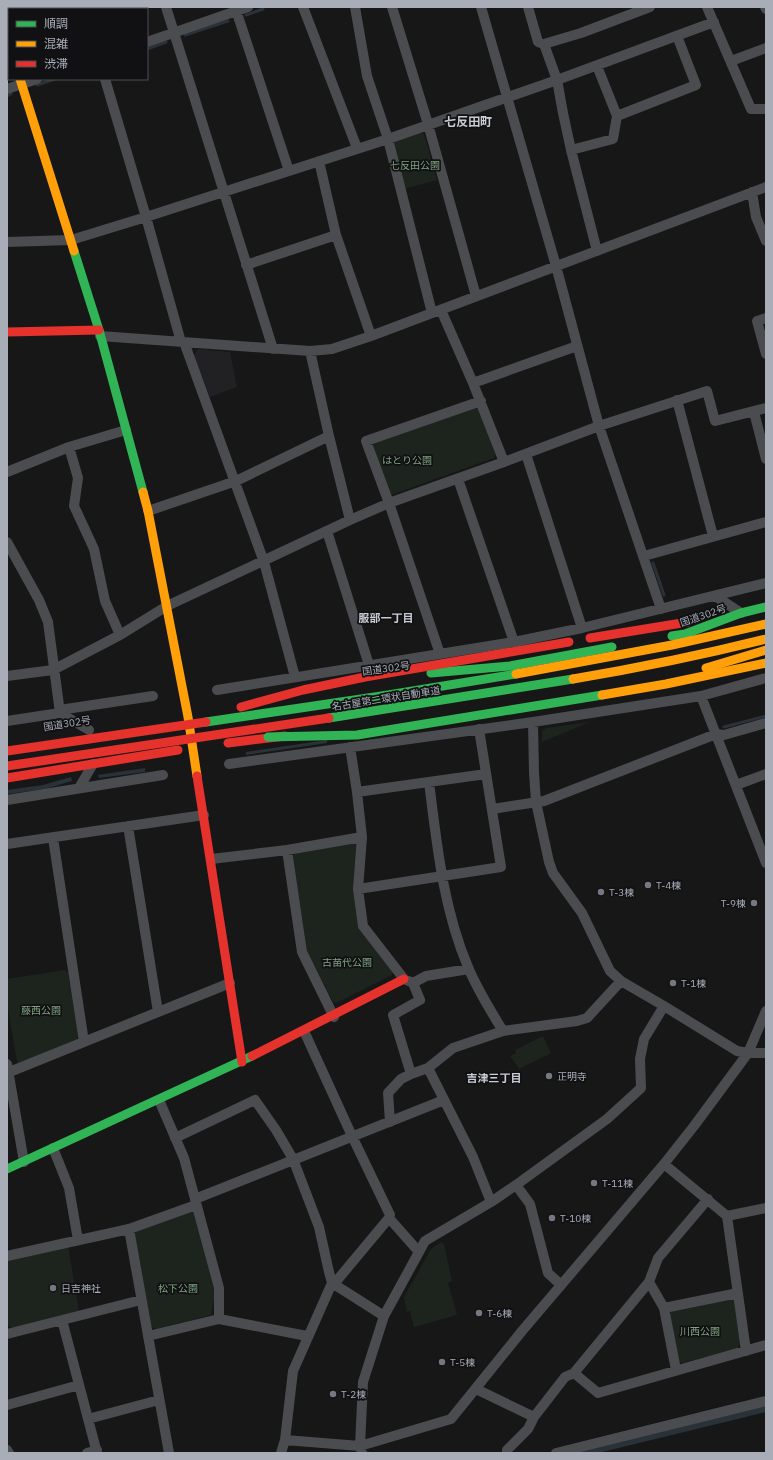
<svg xmlns="http://www.w3.org/2000/svg" width="773" height="1460" font-family="'IBM Plex Sans','Noto Sans JP',sans-serif">
<rect width="100%" height="100%" fill="#171717"/>
<!-- built -->
<path fill="#212123" d="M 198,349 L 230,352 L 237,387 L 210,397 L 194,356 Z"/>
<!-- green -->
<path fill="#1d241e" d="M 421,132 L 424,134 L 437,180 L 404,189 L 392,142 Z
M 475,408 L 479,410 L 496,453 L 494,458 L 391,495 L 371,446 L 373,442 Z
M 590,722 L 542,742 L 542,731 L 546,728 Z
M 354,843 L 357,845 L 359,927 L 393,970 L 392,975 L 336,1003 L 333,1002 L 307,951 L 293,856 L 297,851 Z
M 65,970 L 68,973 L 78,1035 L 77,1040 L 20,1064 L 17,1061 L 7,1004 L 7,979 Z
M 543,1036 L 551,1053 L 519,1069 L 510,1056 L 516,1053 L 515,1050 Z
M 190,1211 L 194,1213 L 215,1294 L 211,1315 L 156,1329 L 150,1326 L 134,1234 L 137,1230 Z
M 441,1242 L 444,1244 L 452,1281 L 448,1283 L 457,1315 L 414,1327 L 410,1311 L 407,1312 L 404,1297 L 431,1249 Z
M 68,1246 L 79,1311 L 12,1328 L 8,1325 L 7,1260 Z
M 730,1298 L 734,1301 L 740,1343 L 738,1348 L 682,1363 L 679,1361 L 669,1314 L 673,1310 Z"/>
<!-- water -->
<path fill="#2a3239" d="M 327,740 L 327,743 L 246,755 L 246,752 Z
M 145,768 L 145,772 L 99,778 L 98,775 Z
M 71,777 L 72,781 L 45,789 L 7,794 L 7,790 L 43,785 Z
M 766,1403 L 766,1412 L 598,1453 L 561,1453 Z"/>
<g fill="none" stroke-linecap="round" stroke-linejoin="round">
<!-- stream -->
<path stroke="#2a3239" stroke-width="3" d="M 246,15 L 263,9
M 185,35 L 228,21
M 147,49 L 166,42
M 37,85 L 55,79
M 7,96 L 11,94
M 653,563 L 664,595
M 724,727 L 766,716"/>
<!-- street -->
<path stroke="#4b4c50" stroke-width="10" d="M 83,7 L 84,9
M 166,7 L 273,349
M 235,7 L 289,171
M 303,7 L 357,148
M 355,7 L 367,76 L 388,139 L 432,313
M 392,7 L 428,124 L 476,296
M 481,7 L 556,266 L 599,426 L 661,609
M 528,7 L 538,42 L 544,44 L 557,80 L 563,113 L 571,150 L 597,251
M 707,7 L 751,109 L 766,109
M 765,7 L 766,9
M 147,42 L 248,7
M 544,44 L 581,33 L 650,7
M 731,61 L 766,48
M 597,66 L 617,116 L 696,85 L 677,36
M 105,79 L 146,217 L 181,342
M 7,89 L 37,79
M 571,150 L 613,139 L 617,116
M 319,161 L 336,235 L 371,336
M 752,192 L 756,217 L 766,241
M 7,242 L 71,240 L 146,217 L 388,139 L 557,80 L 714,22
M 246,265 L 336,235
M 441,310 L 473,383 L 504,462
M 766,318 L 757,321 L 766,354
M 100,336 L 310,351 L 332,349 L 371,336 L 766,187
M 184,342 L 264,562 L 295,677
M 310,351 L 329,436
M 473,383 L 577,346
M 677,400 L 713,536
M 754,412 L 766,459
M 69,447 L 78,478 L 74,506 L 94,549 L 105,601 L 120,635
M 526,454 L 582,628
M 7,472 L 69,447 L 126,430
M 458,479 L 514,642
M 148,511 L 236,481 L 329,436 L 350,520
M 327,531 L 369,665
M 7,542 L 39,600 L 48,622 L 60,713 L 89,730
M 644,556 L 766,522
M 715,596 L 741,613
M 440,654 L 389,503 L 366,441 L 481,401
M 7,676 L 53,670 L 120,635 L 167,606 L 350,520 L 389,503 L 504,462 L 599,426 L 707,391 L 715,421 L 766,408
M 217,690 L 514,642 L 582,628 L 766,583
M 701,696 L 766,863
M 7,721 L 60,713 L 66,709 L 153,696
M 533,722 L 534,773 L 536,802 L 549,862 L 553,873 L 582,913 L 610,971 L 621,981 L 664,1006 L 737,1051 L 748,1053 L 766,1053
M 350,747 L 357,792 L 362,837 L 358,889 L 363,926 L 404,979 L 413,983 L 420,1000 L 393,1015 L 411,1074 L 428,1068 L 473,1157 L 491,1202
M 229,764 L 533,722 L 701,696 L 766,678
M 429,782 C 437,845 443,908 468,967 C 477,989 490,1010 503,1031 L 577,1021 L 587,1018 L 621,981
M 736,785 L 766,774
M 79,788 L 93,764
M 357,792 L 486,774
M 7,800 L 163,775
M 492,809 L 544,801 L 716,734 L 724,735 L 766,723
M 128,826 L 158,1012
M 53,838 L 84,1042
M 7,844 L 204,815
M 287,850 L 302,952 L 334,1017
M 211,859 L 287,850 L 362,837
M 358,889 L 501,867 L 479,729
M 413,983 L 426,976 L 469,969
M 304,1031 L 352,1136 L 390,1215 L 389,1218
M 7,1064 L 24,1162
M 428,1068 L 453,1048 L 503,1031
M 7,1073 L 230,983
M 390,1122 L 388,1093 L 401,1079 L 411,1074
M 175,1138 L 255,1100 L 276,1130 L 293,1159 L 319,1227 L 329,1272 L 332,1283 L 384,1316
M 53,1148 L 69,1188 L 78,1240
M 664,1164 L 727,1216 L 746,1351
M 516,1185 L 530,1204 L 548,1273 L 561,1285
M 195,1199 L 444,1100
M 727,1216 L 766,1208
M 129,1229 L 169,1453
M 7,1256 L 129,1229 L 196,1205
M 649,1282 L 664,1308 L 676,1370
M 334,1284 L 389,1218 L 419,1252
M 664,1308 L 738,1293
M 219,1319 L 307,1336
M 62,1320 L 97,1453
M 7,1334 L 141,1300
M 148,1336 L 219,1319 L 219,1288 L 184,1158 L 159,1100
M 574,1373 L 598,1393 L 766,1345
M 476,1389 L 534,1417
M 7,1405 L 79,1385
M 88,1419 L 159,1400
M 285,1440 L 360,1446 L 451,1419 L 522,1331 L 664,1164 L 694,1126 L 748,1053 L 766,1011
M 7,1450 L 9,1453
M 87,1453 L 97,1450
M 281,1453 L 285,1440 L 293,1371 L 332,1283
M 362,1453 L 360,1446 L 363,1382 L 384,1316 L 425,1241 L 491,1202 L 516,1185 L 607,1119 L 641,1088 L 640,1059 L 644,1039 L 664,1006
M 507,1453 L 507,1450 L 528,1429 L 534,1417 L 565,1377 L 574,1373 L 649,1282 L 658,1258 L 708,1199
M 556,1453 L 766,1401"/>
<!-- fast -->
<path stroke="#30b455" stroke-width="9" d="M 74,251 L 99,330 L 143,492
M 672,636 L 685,634 L 741,613 L 766,607
M 431,673 L 510,666 L 612,647
M 7,1169 L 252,1056"/>
<!-- slow -->
<path stroke="#ff9f0a" stroke-width="9" d="M 20,79 L 74,251
M 143,492 L 148,511 L 188,717 L 197,776
M 706,668 L 766,650"/>
<!-- jam -->
<path stroke="#e5322d" stroke-width="9" d="M 7,35 L 9,42
M 7,332 L 99,330
M 590,638 L 688,622
M 228,743 L 285,736
M 197,776 L 242,1062
M 7,778 L 178,750
M 252,1056 L 404,979"/>
<!-- fast-bridge -->
<path stroke="#30b455" stroke-width="9" d="M 329,718 L 573,679
M 206,722 L 388,695 L 516,674
M 268,737 L 357,735 L 602,695"/>
<!-- slow-bridge -->
<path stroke="#ff9f0a" stroke-width="9" d="M 516,674 L 672,645 L 766,624
M 573,679 C 638,668 702,655 766,639
M 602,695 L 666,684 L 766,663"/>
<!-- jam-bridge -->
<path stroke="#e5322d" stroke-width="9" d="M 241,707 L 303,690 L 365,677 L 569,642
M 7,751 L 206,722
M 7,766 L 329,718"/>
</g>
<!-- markers -->
<g fill="#757880" stroke="#111113" stroke-width="1.5">
<circle cx="648" cy="885" r="4"/>
<circle cx="601" cy="892" r="4"/>
<circle cx="754" cy="903" r="4"/>
<circle cx="673" cy="983" r="4"/>
<circle cx="549" cy="1076" r="4"/>
<circle cx="594" cy="1183" r="4"/>
<circle cx="552" cy="1218" r="4"/>
<circle cx="53" cy="1288" r="4"/>
<circle cx="479" cy="1313" r="4"/>
<circle cx="442" cy="1362" r="4"/>
<circle cx="333" cy="1394" r="4"/>
</g>
<g text-anchor="middle" stroke-width="3.5" stroke-linejoin="round" paint-order="stroke">
<!-- park labels -->
<g font-size="10" fill="#7fa381" stroke="#111113">
<text x="415" y="169">七反田公園</text>
<text x="407" y="464">はとり公園</text>
<text x="347" y="966">古苗代公園</text>
<text x="41" y="1014">藤西公園</text>
<text x="178" y="1292">松下公園</text>
<text x="700" y="1335">川西公園</text>
</g>
<!-- street labels -->
<g font-size="10" fill="#a8adb8" stroke="#111113">
<text transform="translate(703 615) rotate(-19)" y="4">国道302号</text>
<text transform="translate(386 668) rotate(-8)" y="4">国道302号</text>
<text transform="translate(386 698) rotate(-9)" y="4">名古屋第二環状自動車道</text>
<text transform="translate(67 723) rotate(-9)" y="4">国道302号</text>
</g>
<!-- poi labels -->
<g font-size="10" fill="#a8adb8" stroke="#111113" text-anchor="start">
<text x="656" y="889">T-4棟</text>
<text x="609" y="896">T-3棟</text>
<text x="746" y="907" text-anchor="end">T-9棟</text>
<text x="681" y="987">T-1棟</text>
<text x="557" y="1080">正明寺</text>
<text x="602" y="1187">T-11棟</text>
<text x="560" y="1222">T-10棟</text>
<text x="61" y="1292">日吉神社</text>
<text x="487" y="1317">T-6棟</text>
<text x="450" y="1366">T-5棟</text>
<text x="341" y="1398">T-2棟</text>
</g>
<!-- neighbourhood labels -->
<g font-size="11" font-weight="bold" fill="#c9ccd4" stroke="#111113">
<text x="386" y="622">服部一丁目</text>
<text x="494" y="1082">吉津三丁目</text>
</g>
<!-- quarter labels -->
<g font-size="12" font-weight="bold" fill="#c9ccd4" stroke="#111113">
<text x="468" y="126">七反田町</text>
</g>
</g>
<!-- border -->
<rect width="773" height="1460" fill="none" stroke="#a8adb8" stroke-width="16"/>
<!-- legend -->
<rect x="8" y="8" width="140" height="72" fill="#111113" stroke="#4d4f55"/>
<rect x="16" y="21" width="20" height="6" fill="#30b455" stroke="#4d4f55"/>
<text x="44" y="28" font-size="12" fill="#a8adb8">順調</text>
<rect x="16" y="41" width="20" height="6" fill="#ff9f0a" stroke="#4d4f55"/>
<text x="44" y="48" font-size="12" fill="#a8adb8">混雑</text>
<rect x="16" y="61" width="20" height="6" fill="#e5322d" stroke="#4d4f55"/>
<text x="44" y="68" font-size="12" fill="#a8adb8">渋滞</text>
</svg>
